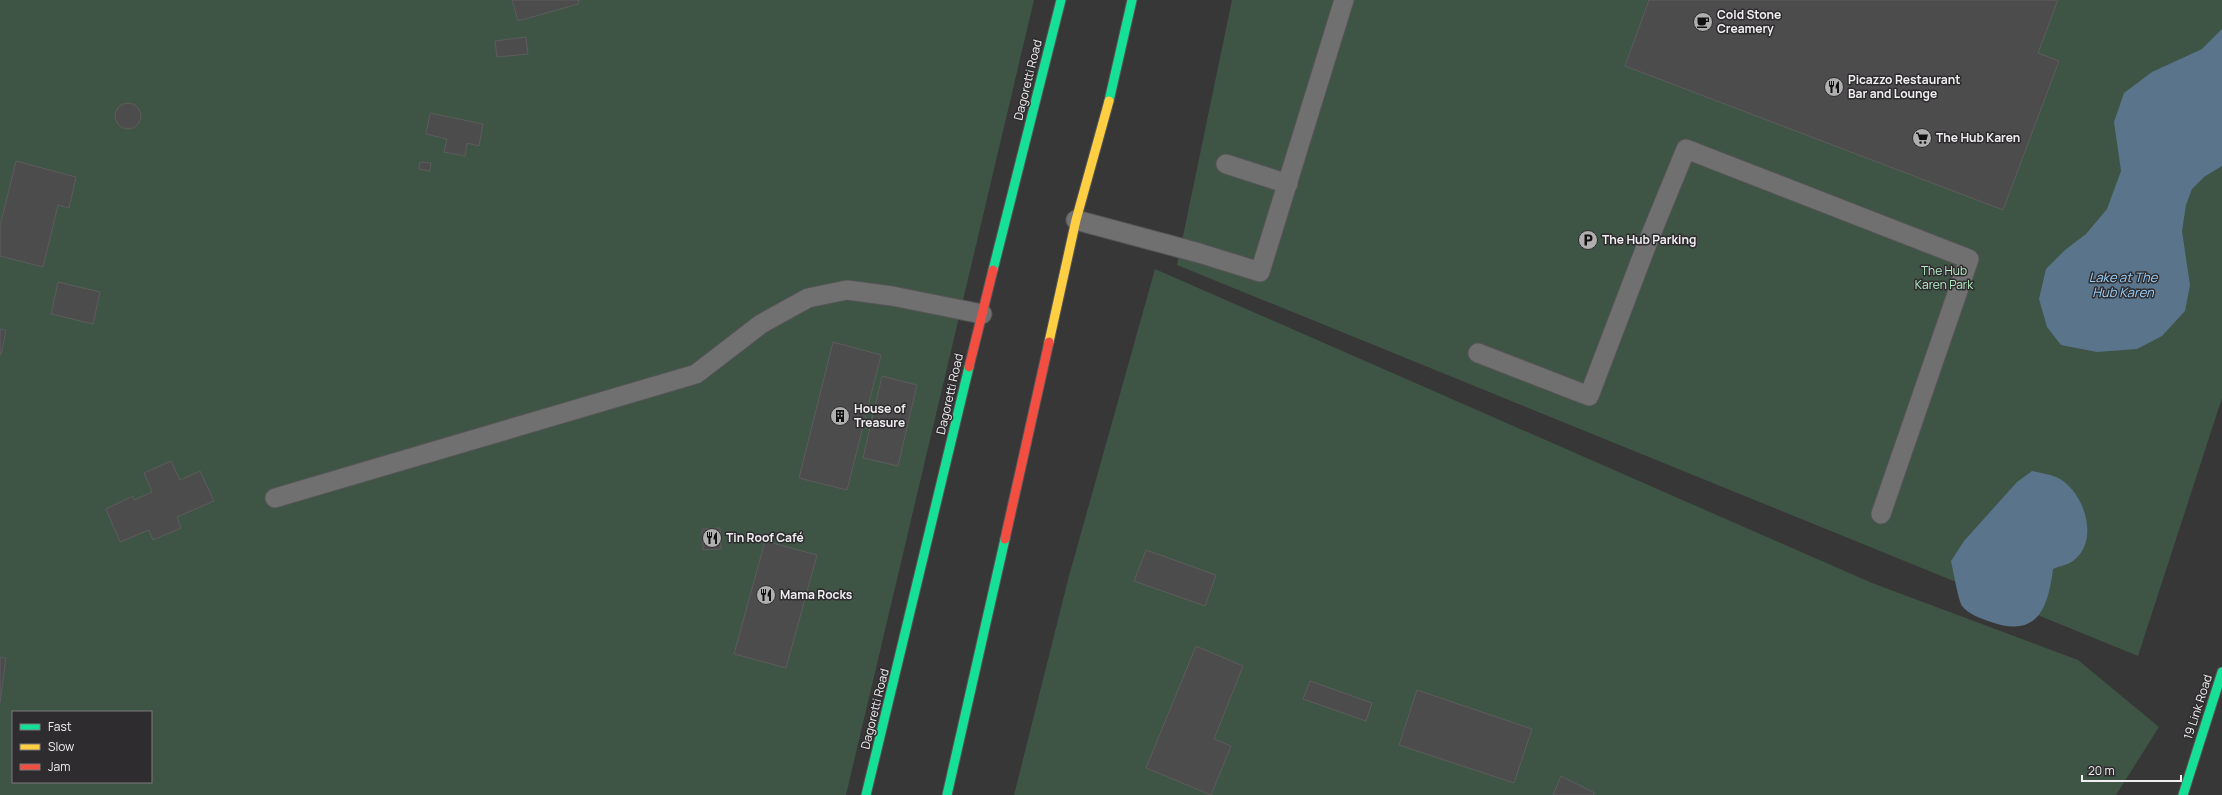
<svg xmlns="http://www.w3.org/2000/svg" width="2222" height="795" font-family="Manrope,sans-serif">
<rect width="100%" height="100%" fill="#373737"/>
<!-- green -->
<path fill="#3e5445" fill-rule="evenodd" d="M 0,0 L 1034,0 L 846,795 L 0,795 ZM 13,712 L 151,712 L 151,782 L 13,782 Z
M 1232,0 L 2222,0 L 2222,398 L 2138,656 L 1177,265 Z
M 1155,269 L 1872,583 L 2078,660 L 2159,727 L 2116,795 L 1014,795 L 1069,576 Z"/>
<!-- water -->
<path fill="#59748b" d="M 2222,29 L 2222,166 L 2204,177 L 2192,189 L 2186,205 L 2182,231 L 2190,285 L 2185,311 L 2162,336 L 2137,349 L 2097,352 L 2061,345 L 2047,327 L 2039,299 L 2046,269 L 2065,250 L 2086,234 L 2107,209 L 2121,171 L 2114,122 L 2124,93 L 2152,72 L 2202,49 Z
M 2032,471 C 2040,473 2049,474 2056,477 C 2084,489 2101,541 2073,561 C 2068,565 2059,566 2053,569 C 2048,609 2037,638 1991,622 C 1982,619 1968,614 1962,606 C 1958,599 1953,570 1951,561 L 1964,541 L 2017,482 Z"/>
<!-- building -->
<path fill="#4c4c4c" stroke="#5c5c5c" d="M 512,0 L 579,0 L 578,4 L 518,21 Z
M 1649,0 L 2058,0 L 2038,53 L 2059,61 L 2003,210 L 1625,66 Z
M 526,37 L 528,54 L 497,57 L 495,41 Z
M115 116a13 13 0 1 1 26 0a13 13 0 1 1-26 0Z
M 430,113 L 483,124 L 479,146 L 467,143 L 465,156 L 444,152 L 447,139 L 426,134 Z
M 16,161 L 76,177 L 69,208 L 58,205 L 43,267 L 0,256 L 0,226 Z
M 420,162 L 431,163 L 430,171 L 419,169 Z
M 58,282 L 100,292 L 93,324 L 51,314 Z
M 0,329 L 6,330 L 1,355 L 0,355 Z
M 833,342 L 881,355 L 847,490 L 799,478 Z
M 882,376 L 917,385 L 898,466 L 863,458 Z
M 171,461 L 180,480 L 200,471 L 214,501 L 177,517 L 181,528 L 153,540 L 149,530 L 120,542 L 106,509 L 133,496 L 134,500 L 152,492 L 144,473 Z
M 720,528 L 721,549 L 703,550 L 702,529 Z
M 765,541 L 817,555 L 786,668 L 734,654 Z
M 1146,550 L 1216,575 L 1205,606 L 1134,581 Z
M 1196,646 L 1243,666 L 1214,739 L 1231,746 L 1211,795 L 1146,768 Z
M 0,657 L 6,658 L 0,703 Z
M 1310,681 L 1372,703 L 1366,721 L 1303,699 Z
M 1417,690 L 1532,729 L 1514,783 L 1399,745 Z
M 1561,776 L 1595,793 L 1593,795 L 1553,795 Z"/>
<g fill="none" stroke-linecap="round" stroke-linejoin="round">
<!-- lane casing -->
<g stroke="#565556" stroke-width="21">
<path id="lane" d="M 1226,164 L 1288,184
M 1076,220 L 1199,253 L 1260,272 L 1344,0
M 1478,353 L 1589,396 L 1647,244 L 1686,149 L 1969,259 L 1881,514
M 275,498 L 696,374 L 761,324 L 808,298 L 847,290 L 892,296 L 982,314"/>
</g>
<!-- fast casing -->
<g stroke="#565556" stroke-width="11">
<path id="fast" d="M 1109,101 L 1132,0
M 993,270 L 1061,0
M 866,795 L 969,367
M 947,795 L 1005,539
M 2183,795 L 2222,672"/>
</g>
<!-- slow casing -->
<g stroke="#565556" stroke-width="11">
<path id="slow" d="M 1049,342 L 1076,220 L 1109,101"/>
</g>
<!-- jam casing -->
<g stroke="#565556" stroke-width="11">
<path id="jam" d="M 969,367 L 993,270
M 1005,539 L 1049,342"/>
</g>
<!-- lane -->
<use href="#lane" stroke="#717071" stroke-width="19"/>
<!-- fast -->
<use href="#fast" stroke="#16e098" stroke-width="9"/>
<!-- slow -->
<use href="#slow" stroke="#ffcf43" stroke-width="9"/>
<!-- jam -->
<use href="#jam" stroke="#f24e42" stroke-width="9"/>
</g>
<!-- icons -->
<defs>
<g id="cafe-disc" transform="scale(1)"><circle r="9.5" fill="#b0afb0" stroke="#2e2c2e"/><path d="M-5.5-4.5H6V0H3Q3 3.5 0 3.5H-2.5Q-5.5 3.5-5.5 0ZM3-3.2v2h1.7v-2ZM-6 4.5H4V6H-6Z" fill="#111"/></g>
<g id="restaurant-disc" transform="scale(1)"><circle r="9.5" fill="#b0afb0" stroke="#2e2c2e"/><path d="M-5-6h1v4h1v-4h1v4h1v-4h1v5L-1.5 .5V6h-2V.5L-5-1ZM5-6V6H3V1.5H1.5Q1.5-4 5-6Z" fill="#111"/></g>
<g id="supermarket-disc" transform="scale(1)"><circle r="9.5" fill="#b0afb0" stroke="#2e2c2e"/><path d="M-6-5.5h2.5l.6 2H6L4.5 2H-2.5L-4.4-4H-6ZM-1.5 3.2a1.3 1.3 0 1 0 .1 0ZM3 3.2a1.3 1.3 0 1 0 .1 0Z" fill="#111"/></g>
<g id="parking-disc" transform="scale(1)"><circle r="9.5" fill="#b0afb0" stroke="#2e2c2e"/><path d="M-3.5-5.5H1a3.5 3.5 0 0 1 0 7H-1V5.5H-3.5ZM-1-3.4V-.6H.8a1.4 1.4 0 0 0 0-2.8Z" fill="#111"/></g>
<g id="building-disc" transform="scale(1)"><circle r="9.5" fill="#b0afb0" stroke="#2e2c2e"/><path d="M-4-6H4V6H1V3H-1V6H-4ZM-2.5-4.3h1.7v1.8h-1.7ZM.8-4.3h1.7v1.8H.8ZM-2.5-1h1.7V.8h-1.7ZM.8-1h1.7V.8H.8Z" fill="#111"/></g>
</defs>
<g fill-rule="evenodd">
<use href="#cafe-disc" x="1703" y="22"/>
<use href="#restaurant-disc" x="1834" y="87"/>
<use href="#supermarket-disc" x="1922" y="138"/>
<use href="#parking-disc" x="1588" y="240"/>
<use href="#building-disc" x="840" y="416"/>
<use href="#restaurant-disc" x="712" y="538"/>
<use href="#restaurant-disc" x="766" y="595"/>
</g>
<g text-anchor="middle" stroke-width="3" stroke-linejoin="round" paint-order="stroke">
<!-- poi labels -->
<g font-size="12" font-weight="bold" fill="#f1eff1" stroke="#2e2c2e" text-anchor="start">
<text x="1717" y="19">Cold Stone<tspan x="1717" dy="14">Creamery</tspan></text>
<text x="1848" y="84">Picazzo Restaurant<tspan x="1848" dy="14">Bar and Lounge</tspan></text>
<text x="1936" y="142">The Hub Karen</text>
<text x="1602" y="244">The Hub Parking</text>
<text x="854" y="413">House of<tspan x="854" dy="14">Treasure</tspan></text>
<text x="726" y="542">Tin Roof Café</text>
<text x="780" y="599">Mama Rocks</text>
</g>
<!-- street labels -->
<g font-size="12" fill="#f1eff1" stroke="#2e2c2e">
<text transform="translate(1028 80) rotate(-76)" y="4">Dagoretti Road</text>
<text transform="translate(950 394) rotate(-77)" y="4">Dagoretti Road</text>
<text transform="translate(2198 707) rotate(-72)" y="4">19 Link Road</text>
<text transform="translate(875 709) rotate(-76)" y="4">Dagoretti Road</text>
</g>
<!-- park labels -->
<g font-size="12" fill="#b5efc6" stroke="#2e2c2e">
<text x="1944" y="275">The Hub<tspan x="1944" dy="14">Karen Park</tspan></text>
</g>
<!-- water labels -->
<g font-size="13" font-style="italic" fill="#9acffa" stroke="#2e2c2e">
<text x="2123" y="282">Lake at The<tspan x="2123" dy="15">Hub Karen</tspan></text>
</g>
</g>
<!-- legend -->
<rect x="12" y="711" width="140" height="72" fill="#2e2c2e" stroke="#7c7a7c"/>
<rect x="20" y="724" width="20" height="6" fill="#16e098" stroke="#7c7a7c"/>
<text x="48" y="731" font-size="12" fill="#f1eff1">Fast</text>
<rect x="20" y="744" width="20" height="6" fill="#ffcf43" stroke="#7c7a7c"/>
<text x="48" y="751" font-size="12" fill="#f1eff1">Slow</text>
<rect x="20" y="764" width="20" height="6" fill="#f24e42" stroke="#7c7a7c"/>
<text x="48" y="771" font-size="12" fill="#f1eff1">Jam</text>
<!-- scale -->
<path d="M2082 775v6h99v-6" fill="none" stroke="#f1eff1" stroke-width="2"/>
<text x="2088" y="775" font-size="12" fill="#f1eff1" stroke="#2e2c2e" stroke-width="3" paint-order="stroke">20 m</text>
</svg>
